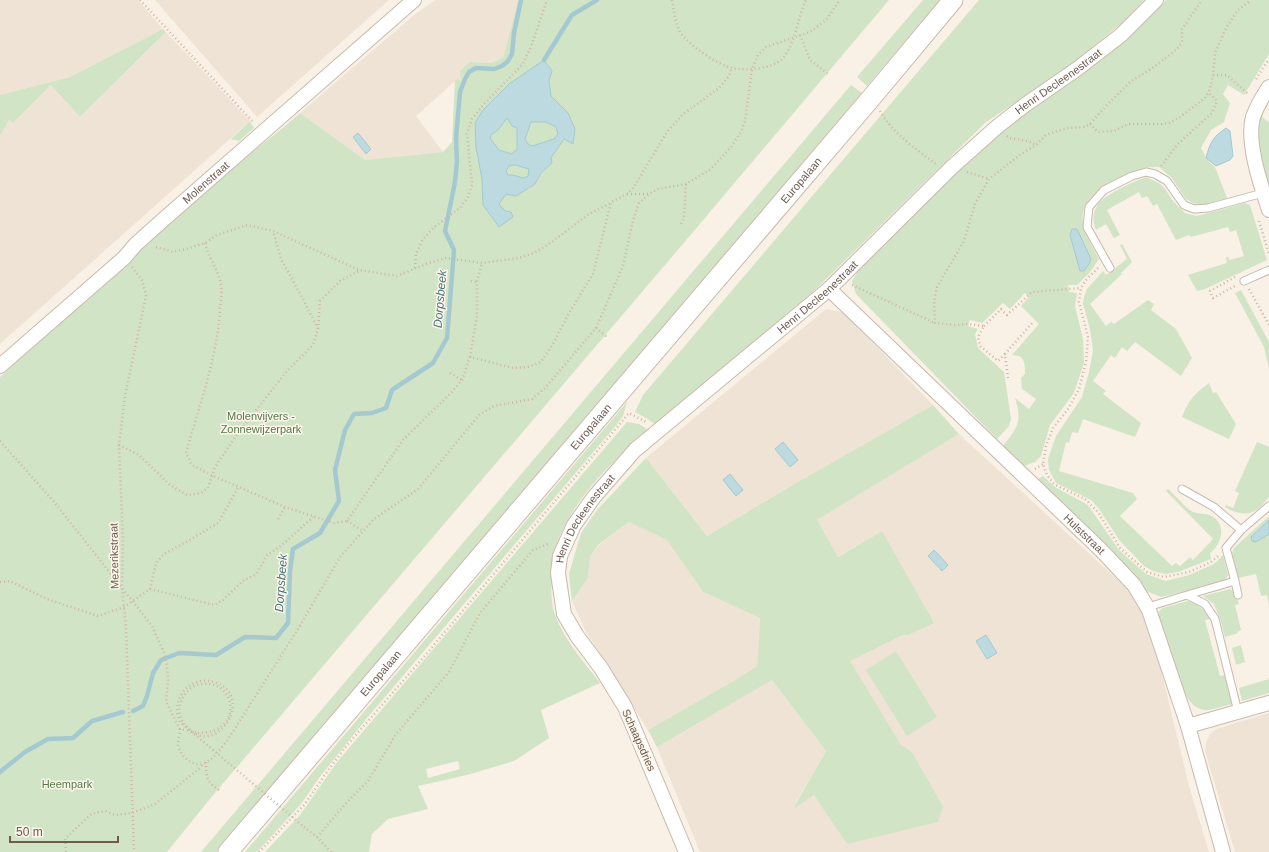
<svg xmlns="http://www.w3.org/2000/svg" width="1269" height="852" font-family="Arial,sans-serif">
<rect width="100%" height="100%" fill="#f9f1e5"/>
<!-- residential -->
<path fill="#efe3d5" d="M 0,0 L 138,0 L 163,29 L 70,77 L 0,95 Z
M 155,0 L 389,0 L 257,117 Z
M 435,0 L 518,0 L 503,58 L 491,63 L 470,62 L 461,81 L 456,79 L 454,82 L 416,116 L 443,152 L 365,160 L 300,113 L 413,16 Z
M 166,32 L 250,121 L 0,344 L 0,136 L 9,120 L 13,123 L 51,85 L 80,117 Z
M 826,309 L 843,312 L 933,405 L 796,483 L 707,536 L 646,458 Z
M 959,434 L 1131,592 L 1141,608 L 1158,657 L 1189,786 L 1209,852 L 700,852 L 657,747 L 772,680 L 826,751 L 793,808 L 814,795 L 943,806 L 912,752 L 901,746 L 849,661 L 903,635 L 908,635 L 882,531 L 837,557 L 817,520 Z
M 629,522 L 667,540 L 703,592 L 760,618 L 757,666 L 735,680 L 648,730 L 586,632 L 572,601 L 588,578 L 590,557 L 599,545 Z
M 1269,713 L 1269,852 L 1235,852 L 1205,751 L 1206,742 L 1210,734 L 1216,729 Z"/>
<!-- green -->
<path fill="#d2e4c6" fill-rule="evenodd" d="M 518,0 L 889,0 L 688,238 L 214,794 L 167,852 L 0,852 L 0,377 L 97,290 L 135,251 L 223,175 L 284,127 L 300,113 L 365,160 L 443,152 L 452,142 L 455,80 L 458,79 L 461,81 L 460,71 L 470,62 L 491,63 L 503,58 Z
M 923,0 L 940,0 L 867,86 L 857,77 Z
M 979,0 L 1144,0 L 1123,22 L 1072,64 L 985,123 L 817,288 L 656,425 L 646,418 L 635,412 L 643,395 Z
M 1166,0 L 1269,0 L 1269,54 L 1244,95 L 1228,85 L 1223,94 L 1230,103 L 1224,122 L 1211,130 L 1201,148 L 1208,161 L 1215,167 L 1227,198 L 1203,205 L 1195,204 L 1186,199 L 1171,177 L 1159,167 C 1153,167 1146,167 1140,169 C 1123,174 1085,193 1083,213 C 1080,229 1092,245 1099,259 L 1090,272 L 1077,285 L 1068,285 L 1069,292 L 1077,293 L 1075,306 L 1083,339 L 1084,363 L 1074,393 L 1050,425 L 1041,456 L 1035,462 L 1024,466 L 1019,464 L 1002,447 C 1017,429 1023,422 1015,398 L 1029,409 L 1036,399 L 1022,389 L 1021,378 L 1025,374 C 1025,363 1025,355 1012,355 L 1039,324 L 1021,306 L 1029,297 L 1025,293 L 1010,309 L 1003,303 L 982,323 L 970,320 L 968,326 L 978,329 L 975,334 L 978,348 L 1004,372 L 1011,419 L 1009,426 L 997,439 L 856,294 L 852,281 L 861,266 L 951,177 L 1024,112 L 1086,71 L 1129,38 Z
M 163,29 L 166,32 L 80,117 L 51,85 L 13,123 L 9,120 L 0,136 L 0,95 L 70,77 Z
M 851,85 L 862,93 L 217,852 L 201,852 Z
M 1261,114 L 1263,118 L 1269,122 L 1269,190 L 1260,158 L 1256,122 Z
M 250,121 L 254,128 L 239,141 L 231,139 Z
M 1146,177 L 1159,183 L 1166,190 L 1172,200 L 1185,213 L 1197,216 L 1245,203 L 1250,205 L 1267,260 L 1205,289 L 1197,291 L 1188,275 L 1227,263 L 1226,257 L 1228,257 L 1230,260 L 1244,256 L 1236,230 L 1230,232 L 1228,227 L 1191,237 L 1189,235 L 1176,240 L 1157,204 L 1153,206 L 1147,196 L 1142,198 L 1139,192 L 1107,210 L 1120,235 L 1114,238 L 1106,224 L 1096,230 C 1093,222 1092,214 1097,206 C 1101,196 1135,181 1146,177 Z
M 1122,244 L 1132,262 L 1121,273 L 1122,274 L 1090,304 L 1106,326 L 1111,322 L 1114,324 L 1148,300 L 1154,304 L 1151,310 L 1176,329 L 1192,358 L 1181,376 L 1135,342 L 1127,351 L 1122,347 L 1115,358 L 1111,355 L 1093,381 L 1106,391 L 1103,394 L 1141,423 L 1135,437 L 1083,419 L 1078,433 L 1072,432 L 1069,443 L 1066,442 L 1059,471 L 1133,493 L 1137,499 L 1120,516 L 1172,566 L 1176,563 L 1180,566 L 1190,557 L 1193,560 L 1213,539 L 1166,491 L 1168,489 C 1176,496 1183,505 1191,511 C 1196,514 1204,513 1209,515 C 1228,522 1222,544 1210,553 L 1211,559 L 1178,572 L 1165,574 L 1153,571 L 1144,566 L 1120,541 L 1099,509 L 1091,500 L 1056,483 L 1049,470 L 1048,459 L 1056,436 L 1082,397 L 1089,372 L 1093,351 L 1090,329 L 1083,304 L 1084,297 L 1087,289 L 1103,271 L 1106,275 L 1127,259 L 1120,245 Z
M 1241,290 L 1269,342 L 1269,369 L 1264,347 L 1235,293 Z
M 1209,383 L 1213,393 L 1216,392 L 1236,424 L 1229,439 L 1182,417 C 1187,402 1196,392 1209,383 Z
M 627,402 L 623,416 L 618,423 L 367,718 L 319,778 L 301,804 L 257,852 L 245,852 Z
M 933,405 L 959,434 L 817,520 L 838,557 L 882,531 L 934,623 L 908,635 L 903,635 L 850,661 L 901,745 L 912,752 L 943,806 L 938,822 L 847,844 L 814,795 L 793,809 L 826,751 L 772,680 L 657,747 L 648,730 L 735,680 L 757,666 L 760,618 L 703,592 L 667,540 L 629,522 L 598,545 L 590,557 L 588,578 L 572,601 L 569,574 L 581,533 L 597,510 L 646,458 L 707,536 L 796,483 Z
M 627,422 L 639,424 L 648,430 C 611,463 573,498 556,546 C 554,553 554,562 553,570 C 551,585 550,601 555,615 C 565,641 584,662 600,683 L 541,710 L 549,738 L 514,761 L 467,775 L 418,786 L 428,809 L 388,819 L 372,834 L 369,852 L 265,852 L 300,815 L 337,762 ZM 458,761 L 460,769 L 428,778 L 426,769 Z
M 1257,442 L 1269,447 L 1269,497 C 1265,501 1262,506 1258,509 C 1247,517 1235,513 1225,507 L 1226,505 L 1233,508 L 1239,493 L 1235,491 Z
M 1043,476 L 1055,487 L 1088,505 L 1119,550 L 1146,574 L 1166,581 L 1189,575 L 1214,564 L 1223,555 L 1228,575 L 1225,581 L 1161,597 L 1144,590 L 1035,481 Z
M 1269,516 L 1269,520 L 1251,537 L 1256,542 L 1269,534 L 1269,606 L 1267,595 L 1261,596 L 1256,574 L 1238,578 L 1232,553 L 1234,548 Z
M 1230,589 L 1234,592 L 1235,598 L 1237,598 L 1239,604 L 1235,605 L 1241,630 L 1237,632 L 1238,633 L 1225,637 L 1221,622 L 1214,604 L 1203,596 Z
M 1188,601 C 1198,604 1205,609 1210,619 L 1205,620 L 1220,676 L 1225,675 L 1232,704 C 1210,710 1198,717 1185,694 L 1159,620 L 1159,611 L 1162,608 Z
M 1241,645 L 1245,662 L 1236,665 L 1232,648 Z
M 896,651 L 937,717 L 907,736 L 866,670 Z
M 1269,679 L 1269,693 L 1242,701 L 1239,688 Z"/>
<!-- water -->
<path fill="#bddae0" stroke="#a4c9d0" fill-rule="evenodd" d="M 544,60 L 552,71 L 549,80 L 551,96 L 568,113 L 575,129 L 573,144 L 564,139 L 551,158 L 552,163 L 541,173 L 535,184 L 516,196 L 506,194 L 499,204 L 505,211 L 511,212 L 513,217 L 499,227 L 483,205 L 482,179 L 476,147 L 475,123 L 483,110 L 509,84 ZM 507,118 L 512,126 L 517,128 L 517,149 L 512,154 L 499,150 L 490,138 L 491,135 L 498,130 ZM 531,122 L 546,122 L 556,127 L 558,134 L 554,139 L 532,146 L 528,144 L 525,139 ZM 515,165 L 529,169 L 528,176 L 523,178 L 513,175 L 508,175 L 506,171 L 509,166 Z
M 1226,128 L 1230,131 L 1233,156 L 1230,160 L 1216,166 L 1206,158 C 1210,142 1213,137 1226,128 Z
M 358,133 L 371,149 L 366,154 L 353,137 Z
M 1072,229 L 1077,229 L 1091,259 L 1089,264 L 1084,271 L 1080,271 L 1070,235 Z
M 783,442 L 798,460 L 790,467 L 775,449 Z
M 730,474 L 743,490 L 736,496 L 723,480 Z
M 1269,520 L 1269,534 L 1256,542 L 1252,541 L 1251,537 Z
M 934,550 L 948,565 L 942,571 L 928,556 Z
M 986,635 L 997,653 L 987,659 L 976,641 Z"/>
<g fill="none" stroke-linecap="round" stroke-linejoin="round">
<!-- stream -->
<path stroke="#a4c9d0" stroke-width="4.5" d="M 544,60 L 572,15 L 597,0
M 133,711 L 143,706 L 147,696 L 153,673 L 161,660 L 179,653 L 216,655 L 245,637 L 276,638 L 288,623 L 290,571 L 293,549 L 320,533 L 339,501 L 335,470 L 345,430 L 354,414 L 372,413 L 386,408 L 392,390 L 433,363 L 447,338 L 454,250 L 445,231 L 455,182 L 457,161 L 456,138 L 460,92 L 465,79 L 469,72 L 476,68 L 494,69 L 502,66 L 508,61 L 512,54 L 514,33 L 521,0
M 0,772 L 25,752 L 48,739 L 73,738 L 92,721 L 123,712"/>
<!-- lane casing -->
<g stroke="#c8baad" stroke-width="9">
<path id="lane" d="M 1110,268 L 1087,227 L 1089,207 L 1104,190 L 1132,176 L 1146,172 L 1155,174 L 1167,181 L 1184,205 L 1194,209 L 1208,208 L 1263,193
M 1244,281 L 1269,270
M 1182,489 L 1214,507 L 1241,530
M 1235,581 L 1238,595
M 1187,595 L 1235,581 L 1226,548 L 1241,530 L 1269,506
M 1148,607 L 1187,595 L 1205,604 L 1215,619 L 1238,712"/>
</g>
<!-- street casing -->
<g stroke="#c8baad" stroke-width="16">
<g id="street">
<path d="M 1269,87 C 1263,96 1257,106 1253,117 C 1246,142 1261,186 1269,210"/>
<path id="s1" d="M 829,289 L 1101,550 L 1134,585 L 1149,610 L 1188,726 L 1223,852"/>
<path id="s2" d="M 0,366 L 124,258 L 136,244 L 164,219 L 414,0"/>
<path d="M 1188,726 L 1269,703"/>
<path id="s3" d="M 686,852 L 625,707 L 601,668 L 577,636 L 564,614 L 558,573 L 560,556 L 574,525 L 594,497 L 635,450 L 829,289 L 952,167 L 998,126 L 1025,105 L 1077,69 L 1121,35 L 1156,0"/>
</g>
</g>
<!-- secondary casing -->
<g stroke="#cbbaac" stroke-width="21">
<g id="secondary">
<path id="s4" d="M 228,852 L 872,97 L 953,0"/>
</g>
</g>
<!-- path -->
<path stroke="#cfb5a4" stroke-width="2.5" stroke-dasharray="1 3" stroke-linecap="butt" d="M 140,0 L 254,123
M 672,0 C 674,11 675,22 680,32 C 688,45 718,65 732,68 C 745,71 772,69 782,59 C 796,43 797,19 806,0
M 800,35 L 810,60 L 828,74
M 1213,75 L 1227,75 L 1248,94
M 1256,79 L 1269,59
M 880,111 C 892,133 916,149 936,164
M 1090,124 L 1098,132 L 1114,131 L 1128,124 L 1162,124 L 1169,123 L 1180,117 L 1205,98 L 1210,89 L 1213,75 L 1215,53 L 1226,28 L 1238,10 L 1251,0
M 1007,136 L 1009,138 L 1028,141 L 1036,145
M 1161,166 L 1177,145 L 1212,113 L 1217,101 L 1208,92
M 967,172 L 989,179
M 627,194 L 648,194
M 1259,221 L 1269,254
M 681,224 L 684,218 L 686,184
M 205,243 C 208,258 219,270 221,285 C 222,292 221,300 220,307 C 218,356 199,406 186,453 L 192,465 L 211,475 L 285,507 L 334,523 L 347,521 L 403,440 L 451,393 L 462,380 L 470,357 L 513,368 L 528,367 L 541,362 L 553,344 L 569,313 L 593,274 L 611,202 L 627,194 L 634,187 L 667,132 L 682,115 L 719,88 L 729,76 L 732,68
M 156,247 L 173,252 L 186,249 L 205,243 L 217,235 L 247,225 L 273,231 L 359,270 L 397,276 L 426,264 L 446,258 L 482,263 L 519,258 L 534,253 L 549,244 L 589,214 L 611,203
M 132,267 L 142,280 L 146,296 L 125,396 L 119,445 L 123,540 L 122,588 L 126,627 L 134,852
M 415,268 L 416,254 L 422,241 L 433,228 L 461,207 L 468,197 L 472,185 L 467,134 L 472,119 L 484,104 L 522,65 L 531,47 L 547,0
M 1098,268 L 1085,281 L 1081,288 L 1079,302 L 1088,337 L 1086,362 L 1079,389 L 1068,409 L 1053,428 L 1046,446 L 1043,464 L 1047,475 L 1054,484 L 1085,499 L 1098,512 L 1120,548 L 1147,572 L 1164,577 L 1189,572 L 1211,562 L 1218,556
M 1235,277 L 1210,291 L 1213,298 L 1235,286
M 471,281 L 477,282
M 852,285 L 935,323
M 1249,289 L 1269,325
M 984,326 L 1001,309 L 1007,315 L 1032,292 L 1081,288
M 596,328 L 607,337
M 318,329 L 320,301 L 340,281 L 359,271
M 1005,354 L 998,361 L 980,346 L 978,337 L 984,326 L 967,324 L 955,325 L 935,323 L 934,301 L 937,287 L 964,241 L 975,204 L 989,179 L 1020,155 L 1036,145 L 1046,135 L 1067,128 L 1085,127 L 1090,124 L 1107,105 L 1130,82 L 1154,67 L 1177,49 L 1182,42 L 1182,29 L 1202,0
M 470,357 L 477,316 L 477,282 L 482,263
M 450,373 L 462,380
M 1008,378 L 1005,354 L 1033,322
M 0,441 L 55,503 L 152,626 L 164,653 L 167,666 L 168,680 L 166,702 L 180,729 L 198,733
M 119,445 L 139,455 L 170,485 L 187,495 L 201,493 L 208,488 L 215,467 L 238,433 L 287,371 L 313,345 L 318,329 L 304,301 L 281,259 L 273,231
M 1035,469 L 1043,464
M 278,519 L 285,507
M 347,521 L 363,531
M 0,582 L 10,581 L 47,599 L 98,616 L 124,607 L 150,589 L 156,563 L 164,554 L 188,541 L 218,523 L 239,486
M 150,589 L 214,605 L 223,600 L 244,580 L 255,575 L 263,563 L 266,556 L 282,545 L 313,517
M 180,729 C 180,734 178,740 178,745 C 180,756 193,768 205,763 C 215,758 220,749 227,741 L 298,629 L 340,557 L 374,519 L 418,489 L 479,415 L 494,406 L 532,399 L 545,388 L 596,328 L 623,266 L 633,220 L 639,203 L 649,194 L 658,189 L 686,184 L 711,169 L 731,147 L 741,132 L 745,121 L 752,69 L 758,55 L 766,47 L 810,32 L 826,20 L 840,0
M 206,762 C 206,778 207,783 221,791
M 304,827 L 317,837 L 331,852
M 317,837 L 349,800 L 368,781 L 396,734 L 449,672 L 480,613 L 533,550 L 550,543
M 66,852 L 65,839 L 91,814 L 105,811 L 115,815 L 132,813 L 155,804 L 200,768 L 203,764
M 259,852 L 304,805 L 332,765 L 348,744 L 429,651 L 629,413 L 648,423"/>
<!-- lane -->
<use href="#lane" stroke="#fff" stroke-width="7"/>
<!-- street -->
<use href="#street" stroke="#fff" stroke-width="14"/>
<!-- secondary -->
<use href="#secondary" stroke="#fff" stroke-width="19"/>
<!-- path-bridge -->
<path stroke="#cfb5a4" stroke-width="2.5" stroke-dasharray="1 3" stroke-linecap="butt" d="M 198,733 C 243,734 238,680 202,684 C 188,685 177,702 180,715 C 182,722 185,725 190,730 C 218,755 254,698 217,683 C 192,673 169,698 180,722 L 304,827"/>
</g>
<g text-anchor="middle" stroke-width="3" stroke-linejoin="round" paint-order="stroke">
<!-- street labels -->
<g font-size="11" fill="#6e5a4e" stroke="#fcf6eb">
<text dy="4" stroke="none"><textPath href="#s3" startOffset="1020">Henri Decleenestraat</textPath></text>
<text dy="4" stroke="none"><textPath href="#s4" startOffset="883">Europalaan</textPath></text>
<text dy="4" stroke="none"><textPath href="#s2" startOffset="276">Molenstraat</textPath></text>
<text dy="4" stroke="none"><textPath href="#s3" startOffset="696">Henri Decleenestraat</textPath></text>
<text dy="4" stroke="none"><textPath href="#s4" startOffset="559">Europalaan</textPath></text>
<text dy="4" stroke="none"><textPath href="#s3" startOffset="372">Henri Decleenestraat</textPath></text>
<text dy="4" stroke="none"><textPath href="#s1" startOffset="354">Hulststraat</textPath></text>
<text transform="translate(114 556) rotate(-91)" y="4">Mezerikstraat</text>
<text dy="4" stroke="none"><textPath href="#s4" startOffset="235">Europalaan</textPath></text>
<text transform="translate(639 740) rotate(66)" y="4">Schaapsdries</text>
</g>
<!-- park labels -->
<g font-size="11" fill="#57784b" stroke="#fcf6eb">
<text x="261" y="420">Molenvijvers -<tspan x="261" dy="13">Zonnewijzerpark</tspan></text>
<text x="67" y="788">Heempark</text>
</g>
<!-- water labels -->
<g font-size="12" font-style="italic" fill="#4b757f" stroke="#fcf6eb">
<text transform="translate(440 299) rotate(-85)" y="4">Dorpsbeek</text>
<text transform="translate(281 583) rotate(-86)" y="4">Dorpsbeek</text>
</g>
</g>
<!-- scale -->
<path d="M10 836v6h108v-6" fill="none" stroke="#6e5a4e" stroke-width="2"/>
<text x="16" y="836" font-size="12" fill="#6e5a4e" stroke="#fcf6eb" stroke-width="3" paint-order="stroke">50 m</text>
</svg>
